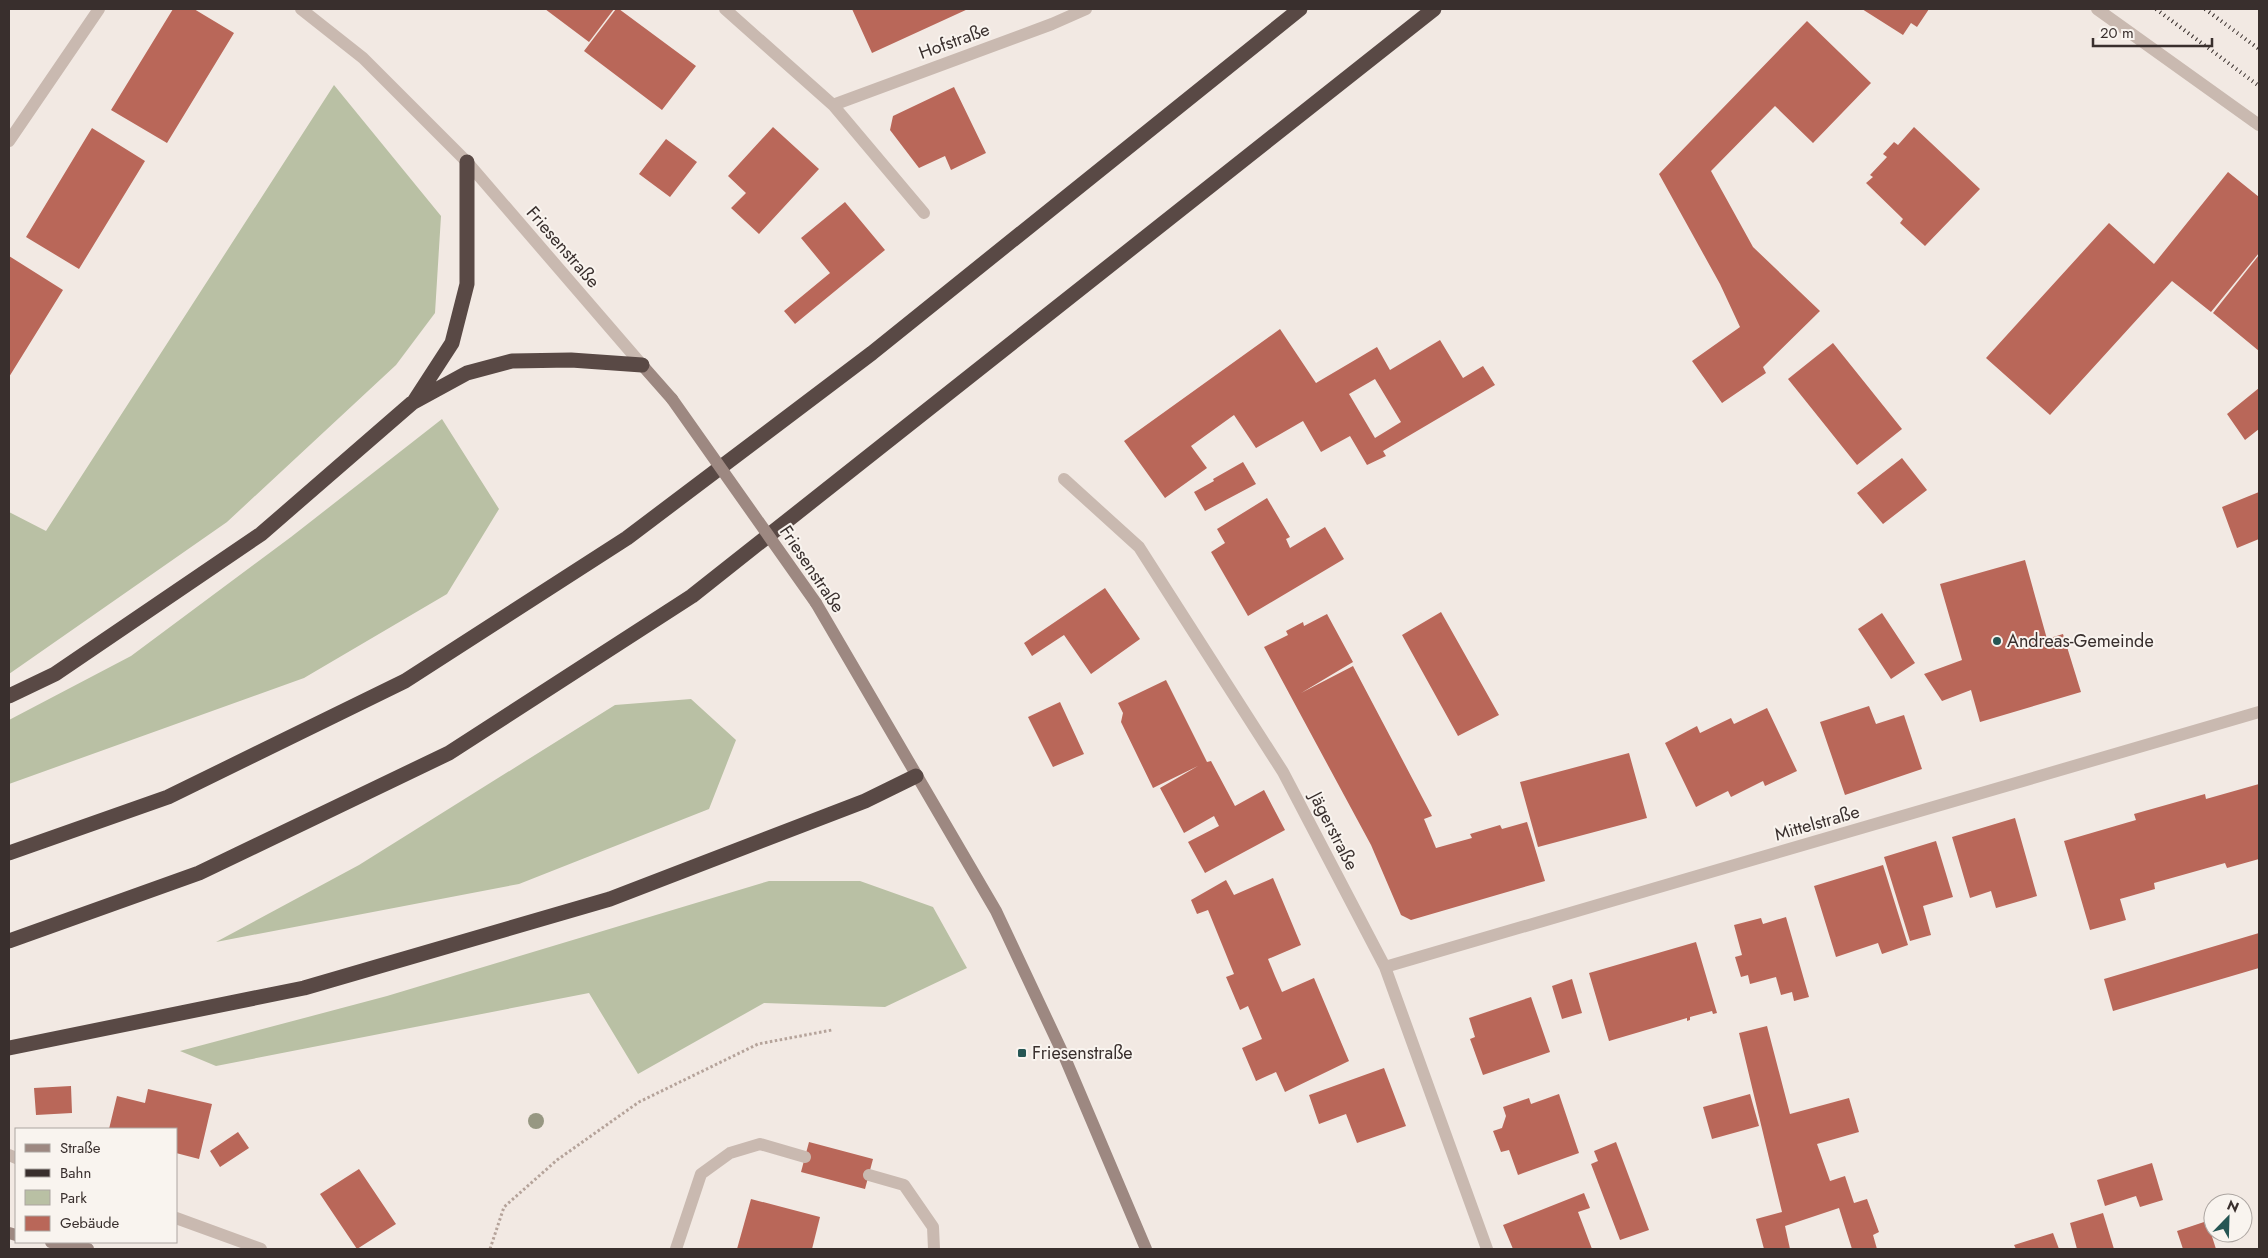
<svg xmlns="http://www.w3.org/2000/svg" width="2268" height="1258" font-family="Jost,sans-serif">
<rect width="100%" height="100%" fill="#f2e9e3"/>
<!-- green -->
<path fill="#b9c0a4" d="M 334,85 L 441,216 L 435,313 L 396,365 L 227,522 L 9,674 L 9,512 L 46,531 Z
M 442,419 L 499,509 L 447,594 L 304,678 L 9,784 L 9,720 L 131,656 L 291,537 Z
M 691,699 L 736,740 L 709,809 L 519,884 L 216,942 L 359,865 L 615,705 Z
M 769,881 L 860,881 L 933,907 L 967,968 L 885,1007 L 764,1003 L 638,1074 L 589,993 L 216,1066 L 180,1051 L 387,996 Z"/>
<!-- building -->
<path fill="#b96759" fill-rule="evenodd" d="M 173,9 L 194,9 L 234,33 L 167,143 L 111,110 Z
M 545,9 L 614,9 L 589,42 Z
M 616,9 L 619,9 L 696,66 L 662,110 L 584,51 Z
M 852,9 L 968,9 L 872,53 Z
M 1862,9 L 1929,9 L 1917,27 L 1911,23 L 1903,35 Z
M 1807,21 L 1871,83 L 1813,143 L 1775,106 L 1711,171 L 1753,247 L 1820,311 L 1763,367 L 1766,373 L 1722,403 L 1692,361 L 1740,327 L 1720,284 L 1659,174 Z
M 954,87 L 986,153 L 951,170 L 945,156 L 919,168 L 890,130 L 893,116 Z
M 773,127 L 819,169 L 759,234 L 731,208 L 746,193 L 728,176 Z
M 1914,127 L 1980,189 L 1925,246 L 1900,223 L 1903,219 L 1866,183 L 1873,177 L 1870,175 L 1887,157 L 1883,154 L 1894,142 L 1898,145 Z
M 92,128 L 145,161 L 79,269 L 26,237 Z
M 666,139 L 697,162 L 670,197 L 639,174 Z
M 2228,172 L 2259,197 L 2259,253 L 2211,312 L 2172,281 L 2050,415 L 1986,358 L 2109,223 L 2154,264 Z
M 845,202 L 885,250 L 795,324 L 784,311 L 830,273 L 801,238 Z
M 2259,255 L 2259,351 L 2213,313 Z
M 9,256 L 63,290 L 9,377 Z
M 1280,329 L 1316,383 L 1377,347 L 1390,370 L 1440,340 L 1463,378 L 1483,366 L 1495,385 L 1383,451 L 1386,456 L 1367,465 L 1350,436 L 1321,452 L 1303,421 L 1256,448 L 1234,415 L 1191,446 L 1207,468 L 1165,498 L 1124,441 ZM 1375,379 L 1401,422 L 1375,438 L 1349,394 Z
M 1833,343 L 1902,429 L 1857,465 L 1788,379 Z
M 2259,388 L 2259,429 L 2245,440 L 2227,414 Z
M 1902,458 L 1927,490 L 1883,524 L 1857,493 Z
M 1243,462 L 1256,484 L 1205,511 L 1194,492 L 1214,481 L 1213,479 Z
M 2259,492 L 2259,539 L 2237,548 L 2222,507 Z
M 1267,498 L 1290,537 L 1286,539 L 1290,548 L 1325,527 L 1344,559 L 1248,616 L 1211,552 L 1225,543 L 1217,529 Z
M 2025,560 L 2047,639 L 2063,634 L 2081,692 L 1980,722 L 1971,690 L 1942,701 L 1924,674 L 1962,660 L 1940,584 Z
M 1105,588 L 1140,639 L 1091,674 L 1064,635 L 1032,656 L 1024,643 Z
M 1441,612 L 1499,715 L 1458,736 L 1402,635 Z
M 1882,613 L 1915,663 L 1891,679 L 1858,629 Z
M 1327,614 L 1353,662 L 1301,693 L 1353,666 L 1432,816 L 1424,819 L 1436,848 L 1472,838 L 1470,834 L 1500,825 L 1502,829 L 1527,822 L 1545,881 L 1411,920 L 1401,915 L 1371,845 L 1264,647 L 1288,635 L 1286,631 L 1303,622 L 1304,626 Z
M 1166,680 L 1207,762 L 1211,761 L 1235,806 L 1264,790 L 1285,830 L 1205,873 L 1188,842 L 1219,826 L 1214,816 L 1184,833 L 1160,788 L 1198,766 L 1153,788 L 1121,722 L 1123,713 L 1118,703 Z
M 1060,702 L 1084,754 L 1053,767 L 1028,717 Z
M 1869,706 L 1876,724 L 1904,715 L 1922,769 L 1845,795 L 1820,722 Z
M 1767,708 L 1797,771 L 1765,786 L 1763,781 L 1731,797 L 1728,791 L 1696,807 L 1665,743 L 1697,726 L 1700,733 L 1731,718 L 1734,724 Z
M 1629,753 L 1647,818 L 1538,847 L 1520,782 Z
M 2259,784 L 2259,859 L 2227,868 L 2225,863 L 2154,883 L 2155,889 L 2120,899 L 2126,920 L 2090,930 L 2064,841 L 2136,820 L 2134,814 L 2205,794 L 2206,799 Z
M 2015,818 L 2037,896 L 1996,908 L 1991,891 L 1970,898 L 1952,837 Z
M 1936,841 L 1953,897 L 1923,906 L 1931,935 L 1910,941 L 1884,857 Z
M 1883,865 L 1908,945 L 1882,954 L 1878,943 L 1836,957 L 1814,886 Z
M 1273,878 L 1301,945 L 1268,959 L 1275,976 L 1282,992 L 1314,978 L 1349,1061 L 1285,1092 L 1276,1072 L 1256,1081 L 1242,1048 L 1262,1039 L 1248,1006 L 1240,1010 L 1226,977 L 1234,974 L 1208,910 L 1197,914 L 1191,900 L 1226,880 L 1234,895 Z
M 1786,917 L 1809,997 L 1794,1001 L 1792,992 L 1781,995 L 1776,977 L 1750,984 L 1748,975 L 1741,977 L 1735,957 L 1742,955 L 1734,925 L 1761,918 L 1763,924 Z
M 2259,933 L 2259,968 L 2113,1011 L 2104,979 Z
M 1696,942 L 1717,1013 L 1713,1014 L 1712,1011 L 1690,1017 L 1690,1020 L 1687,1021 L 1687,1018 L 1609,1041 L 1589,973 Z
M 1572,979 L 1582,1013 L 1562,1019 L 1552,986 Z
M 1531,997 L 1550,1052 L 1483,1075 L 1470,1039 L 1475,1037 L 1469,1018 Z
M 1767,1026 L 1790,1114 L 1849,1098 L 1859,1132 L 1817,1144 L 1830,1181 L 1845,1176 L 1854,1203 L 1867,1199 L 1879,1232 L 1873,1235 L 1877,1249 L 1852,1249 L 1839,1208 L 1785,1226 L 1790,1249 L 1764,1249 L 1756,1219 L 1782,1212 L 1739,1033 Z
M 1384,1068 L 1406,1126 L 1357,1143 L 1346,1114 L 1319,1124 L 1309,1095 Z
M 71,1086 L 72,1113 L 36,1115 L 34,1088 Z
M 148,1089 L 212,1104 L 199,1159 L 176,1153 L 176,1129 L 109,1129 L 117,1096 L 145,1103 Z
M 1559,1094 L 1579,1153 L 1518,1175 L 1509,1150 L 1501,1152 L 1493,1131 L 1502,1128 L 1506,1116 L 1503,1107 L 1529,1098 L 1531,1104 Z
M 1750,1094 L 1759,1126 L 1712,1139 L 1703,1107 Z
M 238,1132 L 249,1148 L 220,1167 L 210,1151 Z
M 809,1142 L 873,1159 L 865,1189 L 801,1172 Z
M 1616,1142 L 1649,1230 L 1620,1240 L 1591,1164 L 1598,1161 L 1594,1151 Z
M 2152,1163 L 2163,1200 L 2140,1207 L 2136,1196 L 2105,1206 L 2097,1180 Z
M 359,1169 L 396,1224 L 357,1249 L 320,1194 Z
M 1584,1193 L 1590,1208 L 1578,1212 L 1592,1249 L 1513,1249 L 1503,1225 Z
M 751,1199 L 820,1217 L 812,1249 L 737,1249 Z
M 2103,1213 L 2114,1249 L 2077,1249 L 2070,1223 Z
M 2207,1221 L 2216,1249 L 2183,1249 L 2177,1231 Z
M 2053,1233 L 2059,1249 L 2016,1249 L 2014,1245 Z"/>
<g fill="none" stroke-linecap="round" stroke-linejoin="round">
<!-- path -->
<path stroke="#b5a39a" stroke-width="3" stroke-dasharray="2.5 2.5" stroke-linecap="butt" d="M 490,1249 L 504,1207 L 557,1160 L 639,1102 L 758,1044 L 832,1030"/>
<!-- service -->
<path stroke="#c9b9b0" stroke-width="12" d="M 9,1155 L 16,1158
M 869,1175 L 904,1185 L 933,1227 L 934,1249
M 176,1218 L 261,1249
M 676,1249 L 701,1174 L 730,1153 L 760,1144 L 805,1157"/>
<!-- minor -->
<path stroke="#c9b9b0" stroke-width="12" d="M 725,9 L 833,105 L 1052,24 L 1086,9
M 2097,9 L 2259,125
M 833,105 L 924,213
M 9,141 L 99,9
M 1064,479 L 1139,547 L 1283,772 L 1385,967 L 1487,1249
M 1385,967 L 2259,712"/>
<!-- tertiary -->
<path stroke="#c9b9b0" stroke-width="12" d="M 301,9 L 363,58 L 467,162 L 642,365"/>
<!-- secondary -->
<path stroke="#9d8881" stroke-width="12" d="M 642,365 L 672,399
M 816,603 L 996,911 L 1065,1058 L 1146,1249
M 9,1233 L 16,1235
M 51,1242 L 88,1249"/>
<!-- motorway -->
<path stroke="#594945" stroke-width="15" d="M 415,400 L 452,343 L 467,284 L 467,162
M 9,696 L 55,674 L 261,534 L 412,403 L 467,373 L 512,361 L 571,360 L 642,365
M 9,853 L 168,797 L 405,681 L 627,538 L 872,353 L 1300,9
M 9,941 L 199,873 L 449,753 L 692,596 L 1434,9
M 9,1048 L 304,988 L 610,899 L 865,801 L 916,776"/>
<!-- rail -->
<path stroke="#392f2d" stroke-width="4" stroke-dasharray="1 4" stroke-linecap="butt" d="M 2156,9 L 2259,86
M 2205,9 L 2259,49"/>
<!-- secondary-bridge -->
<path stroke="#9d8881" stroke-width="12" d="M 672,399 L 816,603"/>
</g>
<!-- trees -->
<circle fill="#979782" cx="536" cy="1121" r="8"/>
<!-- markers -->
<g fill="#265654" stroke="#f9f4ef" stroke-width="2">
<circle cx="1997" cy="641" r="5"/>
<rect x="1017" y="1048" width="10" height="10" rx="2.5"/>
</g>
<g text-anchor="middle" stroke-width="4" stroke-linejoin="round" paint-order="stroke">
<!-- street labels -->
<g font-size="18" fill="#392f2d" stroke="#f9f4ef">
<text transform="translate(954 41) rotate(-20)" y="6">Hofstraße</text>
<text transform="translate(563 247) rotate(49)" y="6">Friesenstraße</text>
<text transform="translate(812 569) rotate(56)" y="6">Friesenstraße</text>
<text transform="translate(1817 823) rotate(-16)" y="6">Mittelstraße</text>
<text transform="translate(1334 831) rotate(63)" y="6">Jägerstraße</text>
</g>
<!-- poi labels -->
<g font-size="18" fill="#392f2d" stroke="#f9f4ef" text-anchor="start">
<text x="2007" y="647">Andreas-Gemeinde</text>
<text x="1032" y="1059">Friesenstraße</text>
</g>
</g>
<!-- border -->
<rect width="2268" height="1258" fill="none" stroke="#392f2d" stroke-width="20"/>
<!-- legend -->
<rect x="15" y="1128" width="162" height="115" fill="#f9f4ef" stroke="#aca5a1"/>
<rect x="25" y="1144" width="25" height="8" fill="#9d8881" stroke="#aca5a1"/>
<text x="60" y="1153" font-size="15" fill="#392f2d">Straße</text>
<rect x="25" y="1169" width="25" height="8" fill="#392f2d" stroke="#aca5a1"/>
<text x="60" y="1178" font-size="15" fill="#392f2d">Bahn</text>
<rect x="25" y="1190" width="25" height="15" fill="#b9c0a4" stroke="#aca5a1"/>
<text x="60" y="1203" font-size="15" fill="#392f2d">Park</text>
<rect x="25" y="1216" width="25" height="15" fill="#b96759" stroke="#aca5a1"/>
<text x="60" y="1228" font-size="15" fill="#392f2d">Gebäude</text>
<!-- north arrow -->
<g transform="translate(2228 1218) rotate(23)"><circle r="24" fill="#f9f4ef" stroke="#aca5a1"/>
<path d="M0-4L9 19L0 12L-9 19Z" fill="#265654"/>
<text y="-8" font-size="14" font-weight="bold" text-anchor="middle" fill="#392f2d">N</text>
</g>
<!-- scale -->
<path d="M2093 38v8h119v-8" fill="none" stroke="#392f2d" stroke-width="2.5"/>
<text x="2100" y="38" font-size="15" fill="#392f2d" stroke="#f9f4ef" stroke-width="4" paint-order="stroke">20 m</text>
</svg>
